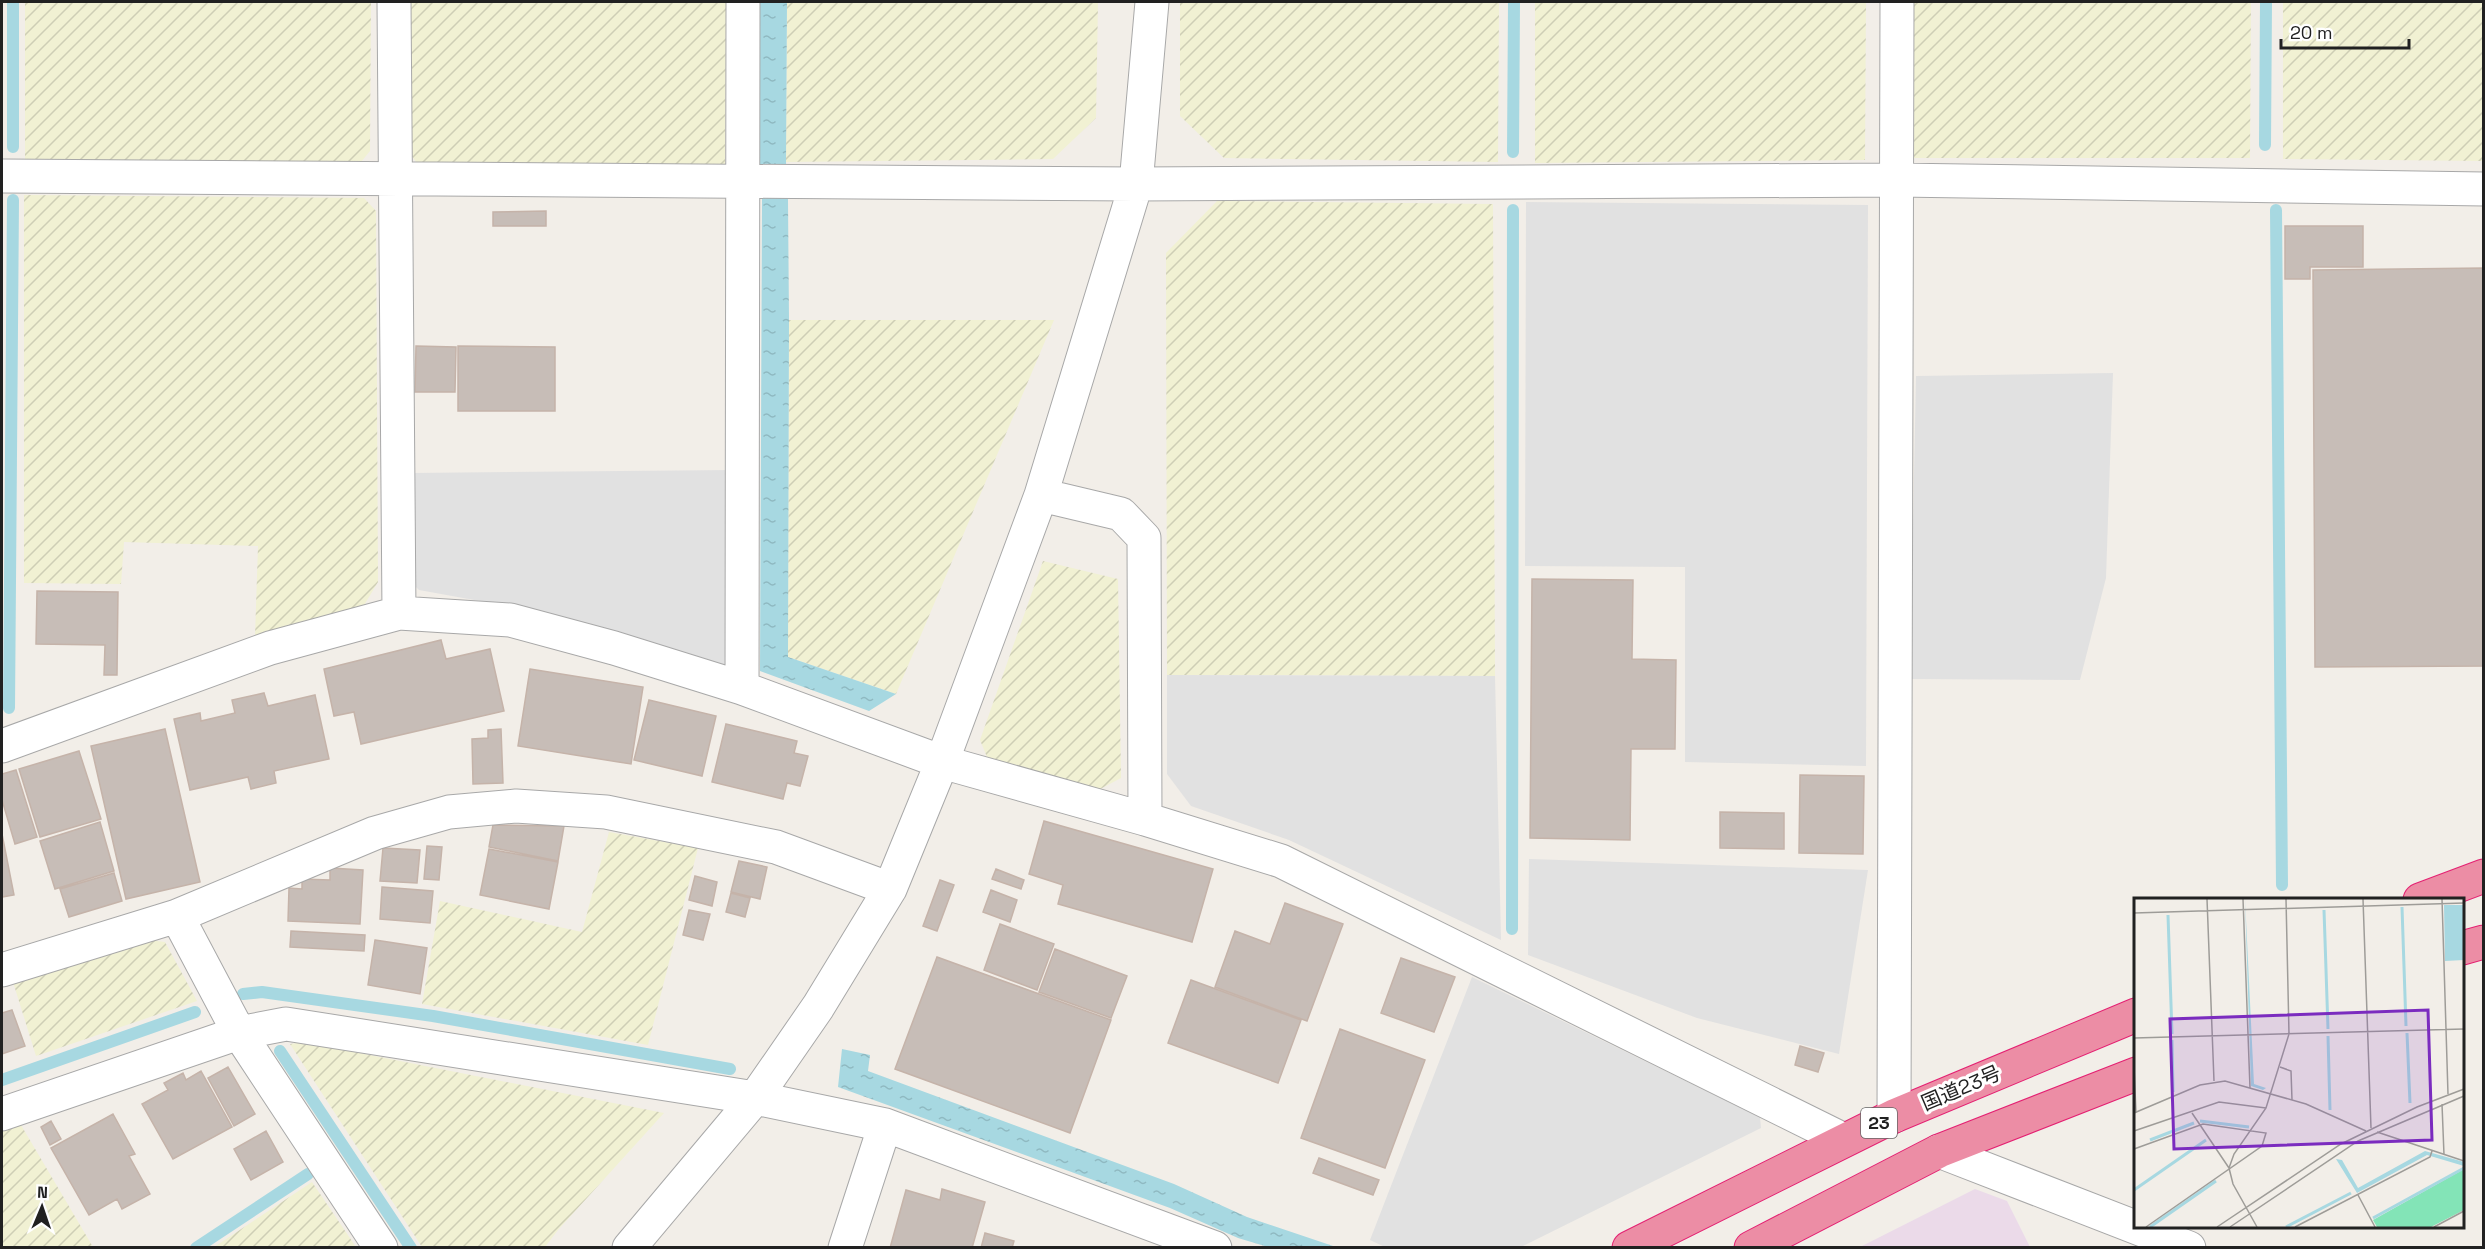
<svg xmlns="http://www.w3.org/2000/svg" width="2485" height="1249" font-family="'Space Grotesk','Noto Sans JP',sans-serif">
<defs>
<pattern id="farmland-furrows" width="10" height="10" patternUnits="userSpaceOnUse" patternTransform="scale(1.5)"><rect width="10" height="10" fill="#f1f1d3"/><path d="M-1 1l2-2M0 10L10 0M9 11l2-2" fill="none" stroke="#ceceb5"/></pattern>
<pattern id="water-ripples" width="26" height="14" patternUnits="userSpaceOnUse" patternTransform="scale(1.5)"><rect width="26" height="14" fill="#a7d8e1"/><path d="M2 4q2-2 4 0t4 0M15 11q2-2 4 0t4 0" fill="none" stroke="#8fb9c1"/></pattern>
</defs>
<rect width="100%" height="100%" fill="#f2eee8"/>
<!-- industrial -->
<path fill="#ebdae9" d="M 1975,1189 L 2007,1201 L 2030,1247 L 1860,1247 Z"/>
<!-- farmland -->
<path fill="url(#farmland-furrows)" d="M 25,2 L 371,2 L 370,151 L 357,167 L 25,163 Z
M 407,2 L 726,2 L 725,165 L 417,163 L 407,150 Z
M 787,2 L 1098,2 L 1096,118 L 1053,159 L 786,162 Z
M 1180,2 L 1499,2 L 1498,162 L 1224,158 L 1180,116 Z
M 1535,2 L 1866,2 L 1865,160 L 1535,163 Z
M 1910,2 L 2251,2 L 2250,158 L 1914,158 L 1909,146 Z
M 2283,2 L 2483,2 L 2483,161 L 2283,159 Z
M 24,195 L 364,198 L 376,211 L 378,582 L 363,607 L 255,636 L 258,546 L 124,542 L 121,584 L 24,583 Z
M 1217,201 L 1493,204 L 1495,676 L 1167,675 L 1166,253 Z
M 789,320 L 1054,320 L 896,694 L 788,657 Z
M 1043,561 L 1118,579 L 1121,778 L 1089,795 L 991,767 L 980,740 Z
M 609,832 L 698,848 L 648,1045 L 422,1004 L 440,901 L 582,932 Z
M 140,939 L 165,942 L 197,1001 L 36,1056 L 13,982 Z
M 304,1042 L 664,1113 L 558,1230 L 545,1247 L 422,1247 L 290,1044 Z
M 21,1125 L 93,1247 L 2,1247 L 2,1131 Z
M 312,1182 L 356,1247 L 214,1247 Z"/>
<!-- parking -->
<path fill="#e1e1e1" d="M 1526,202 L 1868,205 L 1866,766 L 1685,762 L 1685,567 L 1525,566 Z
M 2113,373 L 2106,578 L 2080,680 L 1910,679 L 1916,376 Z
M 734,470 L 733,667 L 518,608 L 419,590 L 409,580 L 411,473 Z
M 1167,675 L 1495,676 L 1501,940 L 1289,840 L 1191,806 L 1167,774 Z
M 1529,859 L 1868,870 L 1839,1054 L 1697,1018 L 1528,955 Z
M 1472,977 L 1760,1117 L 1761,1128 L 1521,1247 L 1387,1248 L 1370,1240 Z"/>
<!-- water -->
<path fill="url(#water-ripples)" d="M 759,2 L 787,2 L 786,162 L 788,200 L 789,320 L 788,657 L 896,694 L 869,711 L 760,671 L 762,199 L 759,160 Z
M 842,1049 L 870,1055 L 868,1071 L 1174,1184 L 1247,1217 L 1336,1247 L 1268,1247 L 1238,1238 L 1170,1208 L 838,1087 Z"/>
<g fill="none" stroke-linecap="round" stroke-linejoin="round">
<!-- stream -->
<path stroke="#a7d8e1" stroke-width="12" d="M 2265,145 L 2266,2
M 13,147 L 13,2
M 1513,152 L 1514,2
M 2276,210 L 2282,885
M 9,708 L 13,200
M 1512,929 L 1513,210
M 243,994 L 262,992 L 433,1016 L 730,1069
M 280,1051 L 411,1248
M 2,1080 L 195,1012
M 196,1248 L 308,1174"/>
</g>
<!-- building -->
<path fill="#c7bdb7" stroke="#c5b3a9" stroke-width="1.5" d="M 546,211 L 546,226 L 493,226 L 493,212 Z
M 2285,226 L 2363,226 L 2363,267 L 2310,267 L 2310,279 L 2285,279 Z
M 2484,268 L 2484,666 L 2315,667 L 2313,270 Z
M 416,346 L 456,347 L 455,392 L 415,392 Z
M 458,346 L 555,347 L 555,411 L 458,411 Z
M 1532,579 L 1633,580 L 1632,659 L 1676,660 L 1675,749 L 1631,749 L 1630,840 L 1530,838 Z
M 37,591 L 118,592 L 117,675 L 104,675 L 105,645 L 36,644 Z
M 441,640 L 446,659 L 490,649 L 504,711 L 361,744 L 354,712 L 334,716 L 324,669 Z
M 530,669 L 643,687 L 631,764 L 518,746 Z
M 264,693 L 268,706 L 315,695 L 329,759 L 274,771 L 276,783 L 251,789 L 248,777 L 190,790 L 174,719 L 200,713 L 201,721 L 235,713 L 232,700 Z
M 649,700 L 716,716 L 702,776 L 634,760 Z
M 726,724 L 797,741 L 794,753 L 808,756 L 800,786 L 787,783 L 783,799 L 712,782 Z
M 165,729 L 200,882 L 126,899 L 91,746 Z
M 501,729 L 503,783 L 473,784 L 472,739 L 488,738 L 488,730 Z
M 79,751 L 101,819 L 40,837 L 19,769 Z
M 16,770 L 37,837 L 15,844 L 2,800 L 2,774 Z
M 1800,775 L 1864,776 L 1863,854 L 1799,853 Z
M 1720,812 L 1784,813 L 1784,849 L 1720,848 Z
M 1044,821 L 1213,869 L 1192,942 L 1058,904 L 1063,885 L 1029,874 Z
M 100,822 L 114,871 L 55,889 L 40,841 Z
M 493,825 L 564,826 L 558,861 L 489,847 Z
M 2,834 L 14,895 L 2,897 Z
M 427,846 L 442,847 L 439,880 L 424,879 Z
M 383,848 L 420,850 L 417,883 L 380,881 Z
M 489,849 L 558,862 L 549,909 L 480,895 Z
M 739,861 L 767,867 L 760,899 L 731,892 Z
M 330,868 L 363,870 L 360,924 L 288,921 L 289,888 L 302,889 L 302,879 L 330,880 Z
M 996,869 L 1024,880 L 1021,889 L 992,879 Z
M 114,873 L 122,901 L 69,917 L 60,889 Z
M 695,876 L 717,882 L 712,906 L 689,900 Z
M 940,880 L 954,885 L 937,931 L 923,926 Z
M 382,887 L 433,891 L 430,923 L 380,919 Z
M 991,890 L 1017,900 L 1010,922 L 983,912 Z
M 731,893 L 750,898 L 745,917 L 726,912 Z
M 1285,903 L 1343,924 L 1307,1021 L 1215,987 L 1235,931 L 1270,944 Z
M 689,910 L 710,914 L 703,940 L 683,935 Z
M 1000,924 L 1054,944 L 1037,990 L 984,970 Z
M 291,931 L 365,935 L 364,951 L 290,947 Z
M 375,940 L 427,948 L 420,994 L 368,985 Z
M 1055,949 L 1127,976 L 1111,1018 L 1039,992 Z
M 937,957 L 1111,1020 L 1070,1133 L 895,1069 Z
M 1401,958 L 1455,977 L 1434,1032 L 1381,1013 Z
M 1191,980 L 1301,1020 L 1278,1083 L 1168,1043 Z
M 12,1010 L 25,1046 L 2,1054 L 2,1013 Z
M 1340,1029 L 1425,1060 L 1385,1168 L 1301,1138 Z
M 1800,1046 L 1824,1053 L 1818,1072 L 1795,1065 Z
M 228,1067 L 255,1114 L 234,1126 L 208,1078 Z
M 201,1071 L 232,1127 L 173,1159 L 142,1104 L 168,1090 L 164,1083 L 183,1073 L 186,1080 Z
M 113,1114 L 135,1154 L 129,1156 L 150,1194 L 122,1209 L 117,1199 L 89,1215 L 51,1148 Z
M 51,1121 L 61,1139 L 50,1145 L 41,1127 Z
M 266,1131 L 283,1162 L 251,1180 L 234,1149 Z
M 1319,1158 L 1379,1180 L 1373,1195 L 1313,1173 Z
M 942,1189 L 985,1202 L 972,1248 L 890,1248 L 906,1190 L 940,1200 Z
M 985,1233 L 1014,1241 L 1012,1248 L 981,1248 Z"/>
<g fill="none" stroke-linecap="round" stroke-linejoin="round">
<!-- minor casing -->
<g stroke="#a8a8a8" stroke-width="35">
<path id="minor" d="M 394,2 L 399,613
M 2,176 L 1136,184 L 1897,180 L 2484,189
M 1041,495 L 1121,514 L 1144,538 L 1145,819
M 742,688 L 743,2
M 2,746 L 270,648 L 399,613 L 510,620 L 614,648 L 742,688 L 942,762 L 1145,819 L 1281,861 L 1844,1140
M 177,916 L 239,1033 L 381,1248
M 2,970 L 177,916 L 375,833 L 449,812 L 516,806 L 606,812 L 776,847 L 890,889
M 2,1114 L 239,1033 L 286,1024 L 755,1098 L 885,1125 L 1215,1248
M 1894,1116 L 1897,2
M 1939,1151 L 2189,1248
M 629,1248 L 755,1098 L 818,1007 L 890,889 L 942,762 L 1041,495 L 1136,184 L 1152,2
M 845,1248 L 885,1125"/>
</g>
<!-- highway casing -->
<g stroke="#e42072" stroke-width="35">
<path id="highway" d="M 2420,900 L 2484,876
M 2462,948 L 2484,942
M 1629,1248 L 1894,1116 L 2136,1015
M 1751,1248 L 1939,1151 L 2136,1074"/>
</g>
<!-- minor -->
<use href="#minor" stroke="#fff" stroke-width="33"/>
<!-- highway -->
<use href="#highway" stroke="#ec8da5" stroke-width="33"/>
</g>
<g text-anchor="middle" stroke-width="6" stroke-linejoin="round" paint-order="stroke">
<!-- shield labels -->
<rect fill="#fff" stroke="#646464" stroke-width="1.5" x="1861" y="1108" width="36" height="30" rx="4.5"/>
<g font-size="18" font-weight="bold" fill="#212121">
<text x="1879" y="1129">23</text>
</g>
<!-- street labels -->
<g font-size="20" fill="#212121" stroke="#fff">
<text transform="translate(1961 1088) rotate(-23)" y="7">国道23号</text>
</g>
</g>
<!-- overview -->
<g transform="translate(2134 898)">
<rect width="330" height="330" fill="#f2eee8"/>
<path d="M 330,271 L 330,312 L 297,329 L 243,329 L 239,322 Z" fill="#83e4b7"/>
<path d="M 111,1 L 120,186 L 132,190 L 129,192 L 117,188 ZM 310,7 L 330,7 L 330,62 L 311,63 ZM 291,253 L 330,264 L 330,268 L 293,257 L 223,295 L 202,261 L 208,262 L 224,290 Z" fill="#a7d8e1"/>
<path fill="none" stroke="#a7d8e1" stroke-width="3" d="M 268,9 L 272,128M 190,12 L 194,131M 34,17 L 38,136M 273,135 L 276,205M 194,138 L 196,212M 38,142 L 39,194M 66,223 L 115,229M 16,242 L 60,225M 0,292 L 72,242M 239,320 L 330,270M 16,329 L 82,283M 152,329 L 217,295"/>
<path fill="none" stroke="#9e9c98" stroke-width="1.5" d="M 73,1 L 80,183M 109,1 L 116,190M 229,1 L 237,230M 308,1 L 314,196M 0,15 L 330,5M 0,140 L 330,131M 0,169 L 2,215M 146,169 L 157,173 L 158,202M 308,206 L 310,257M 0,215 L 66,187 L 91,183 L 172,206 L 232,233M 58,215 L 95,270M 0,233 L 85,204 L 132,210M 243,234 L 330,263M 0,251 L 69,226 L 132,235 L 128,248 L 12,329M 224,297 L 241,329M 83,329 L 207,246 L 283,209 L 330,191M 96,329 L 224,243 L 330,198M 123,329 L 99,286 L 95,270 L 100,256 L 132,210 L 155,136 L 152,1M 161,329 L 296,259 L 298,253M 300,329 L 330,313"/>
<path fill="#7b2cbf" fill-opacity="0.15" stroke="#7b2cbf" stroke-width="3" d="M 294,112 L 298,242 L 40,251 L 36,121 Z"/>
<rect width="330" height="330" fill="none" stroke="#212121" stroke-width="3"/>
</g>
<!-- border -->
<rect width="2485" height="1249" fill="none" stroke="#212121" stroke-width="6"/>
<!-- north arrow -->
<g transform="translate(42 1207) rotate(2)" stroke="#ffffff" stroke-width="4.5" paint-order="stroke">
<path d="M0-4.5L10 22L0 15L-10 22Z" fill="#212121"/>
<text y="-9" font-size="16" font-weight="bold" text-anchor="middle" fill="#212121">N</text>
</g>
<!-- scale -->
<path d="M2281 39v9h128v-9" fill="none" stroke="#212121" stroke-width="3"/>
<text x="2290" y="39" font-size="18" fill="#212121" stroke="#ffffff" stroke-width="4.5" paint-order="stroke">20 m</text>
</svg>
